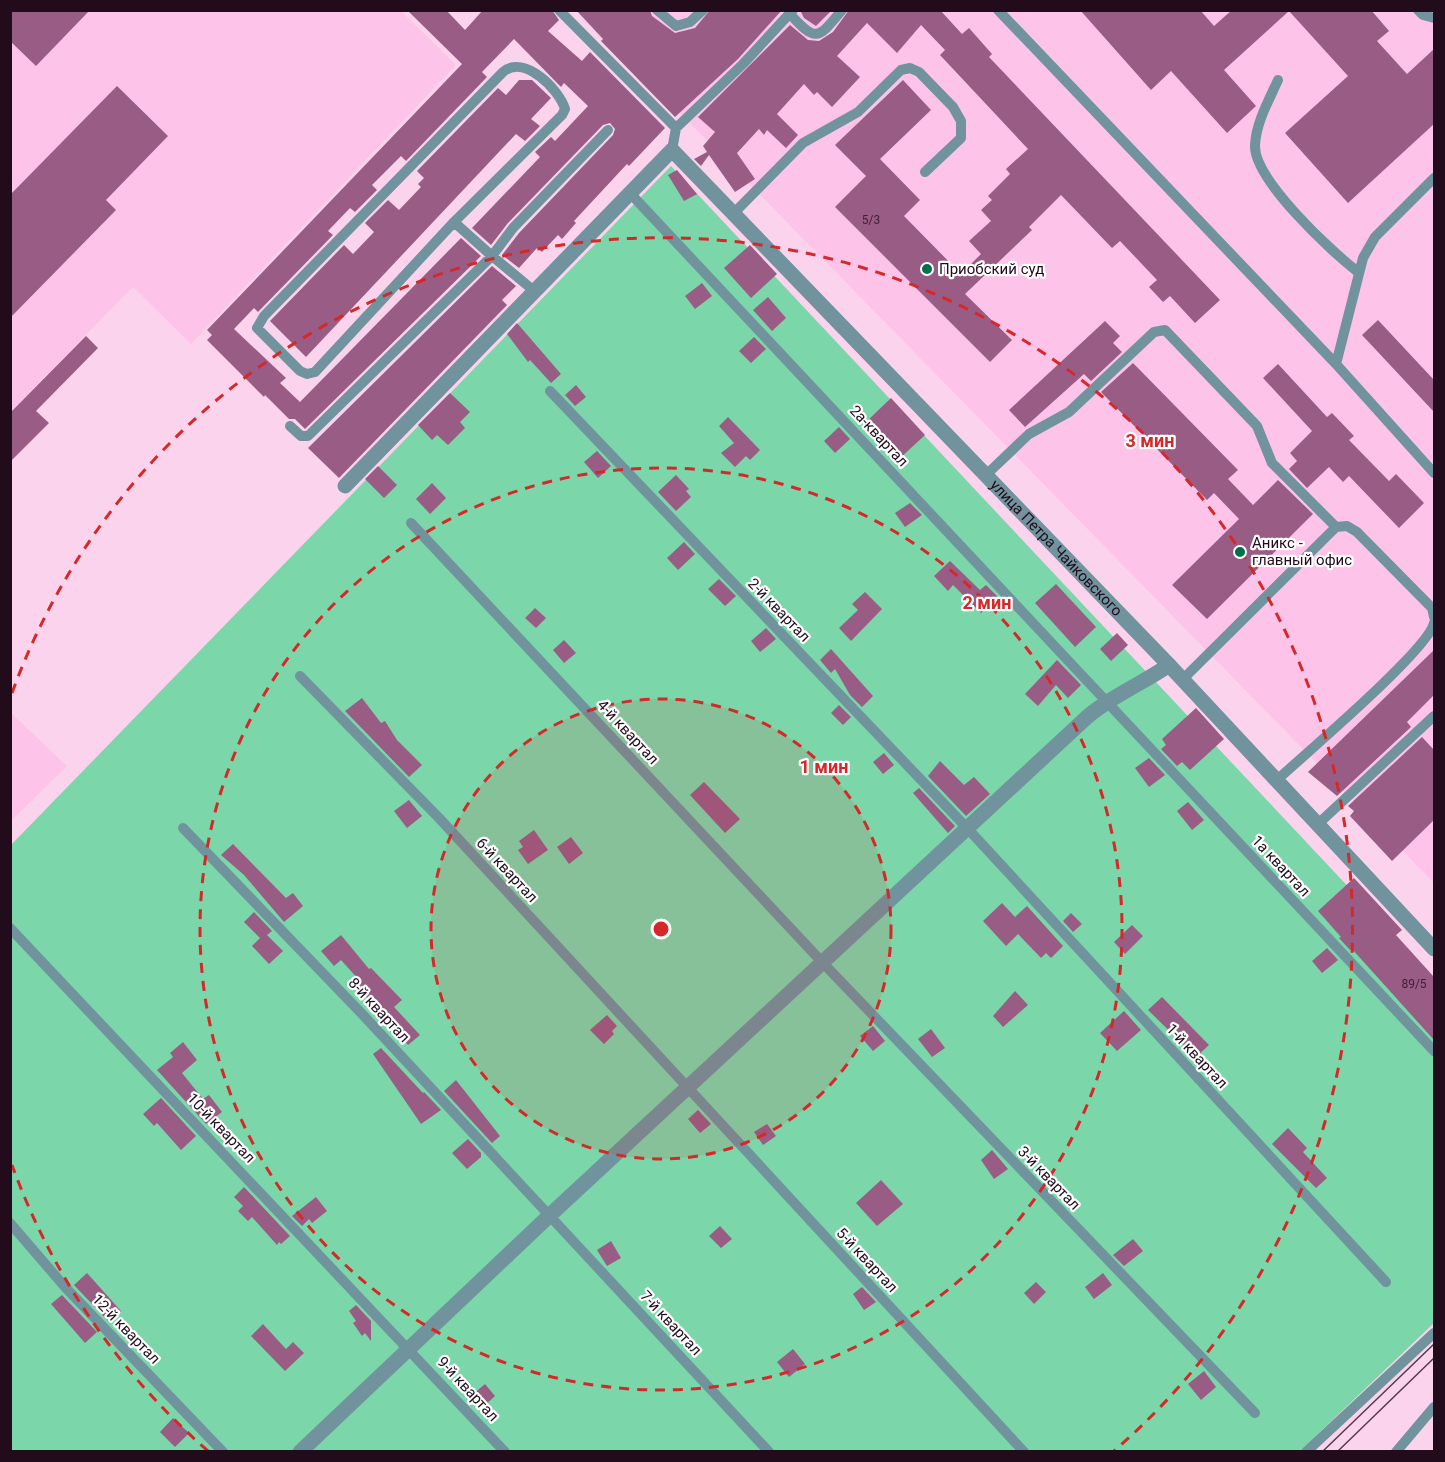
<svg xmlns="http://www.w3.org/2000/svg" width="1445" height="1462" font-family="Roboto,sans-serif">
<rect width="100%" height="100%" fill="#fcd3ec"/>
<!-- built -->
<path fill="#fec3e8" d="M 11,11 L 401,11 L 456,65 L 191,344 L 133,287 L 11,411 Z
M 580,11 L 1434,11 L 1434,883 L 1160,603 Z
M 10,712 L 67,766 L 11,821 L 10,821 Z"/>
<!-- green -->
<path fill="#7bd6a9" d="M 671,166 L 1434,978 L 1434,1323 L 1300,1451 L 11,1451 L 10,846 Z"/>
<!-- building -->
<path fill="#995d85" d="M 10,10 L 90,10 L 36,66 L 10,41 Z
M 407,10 L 446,10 L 465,30 L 483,10 L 552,10 L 559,20 L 548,31 L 582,61 L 590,52 L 665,128 L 629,166 L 627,164 L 574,221 L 576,223 L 562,239 L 558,235 L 542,252 L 537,248 L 519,268 L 502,255 L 519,233 L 613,135 L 615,129 L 610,123 L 603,125 L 508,223 L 491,245 L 472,228 L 540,157 L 535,152 L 551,137 L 555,141 L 588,106 L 564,83 L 561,87 L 514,39 L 482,72 L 487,77 L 406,161 L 401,156 L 372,185 L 377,190 L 355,212 L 350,208 L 328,231 L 333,235 L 258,312 L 254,308 L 234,329 L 286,378 L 280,383 L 300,402 L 461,238 L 481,256 L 305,429 L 295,419 L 289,419 L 265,395 L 264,397 L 207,340 L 212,335 L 207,330 L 462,64 Z
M 576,10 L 650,10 L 652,16 L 675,33 L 695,28 L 710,10 L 782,10 L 738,59 L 675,117 L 601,41 L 603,39 Z
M 800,10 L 832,10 L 816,26 L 804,18 Z
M 849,10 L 940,10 L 962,34 L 969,28 L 992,54 L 989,57 L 1220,300 L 1195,323 L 1170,296 L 1163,302 L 1149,287 L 1157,280 L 1120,241 L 1112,248 L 1061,195 L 1029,227 L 1032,230 L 965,294 L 1012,340 L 990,362 L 835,207 L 866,176 L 835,145 L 903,80 L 931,110 L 880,159 L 920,200 L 904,216 L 961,274 L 981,254 L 969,241 L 991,221 L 981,210 L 992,200 L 988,196 L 1010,174 L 1006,169 L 1028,149 L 940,55 L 945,50 L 921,25 L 897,53 L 867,23 L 837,56 L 860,77 L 832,107 L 817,92 L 814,95 L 804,84 L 777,114 L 798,135 L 786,148 L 767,130 L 764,135 L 759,129 L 737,153 L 755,179 L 735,192 L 709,155 L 701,166 L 694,159 L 707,152 L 703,146 L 715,132 L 698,117 L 790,25 L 808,40 L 819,41 L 833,32 Z
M 1080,10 L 1200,10 L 1214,26 L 1232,10 L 1371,10 L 1389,31 L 1377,41 L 1407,74 L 1434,49 L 1434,124 L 1348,203 L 1285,133 L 1348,76 L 1289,11 L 1224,70 L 1256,106 L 1227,133 L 1171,71 L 1151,90 Z
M 519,80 L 532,80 L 551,98 L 531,119 L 540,126 L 525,141 L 516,134 L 306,357 L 270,321 L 344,245 L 353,254 L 374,232 L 365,223 L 388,200 L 399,210 L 421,187 L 418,184 L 424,178 L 417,171 L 498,88 L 506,95 Z
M 117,86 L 168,136 L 106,200 L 116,210 L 10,318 L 10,195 Z
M 677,170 L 697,194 L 684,201 L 668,175 Z
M 750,245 L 777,274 L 751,298 L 724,268 Z
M 492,266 L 516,286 L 502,300 L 507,305 L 339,478 L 308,448 Z
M 702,283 L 712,296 L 695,309 L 685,296 Z
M 768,297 L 786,318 L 772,331 L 753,310 Z
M 1378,320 L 1434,380 L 1434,412 L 1362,335 Z
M 1105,321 L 1120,336 L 1113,343 L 1122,352 L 1091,381 L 1084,374 L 1025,427 L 1009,410 Z
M 517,323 L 561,374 L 551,383 L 530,360 L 528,362 L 507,334 Z
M 86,336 L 98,348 L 36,411 L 49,423 L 10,462 L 10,413 Z
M 754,337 L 766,349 L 751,363 L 739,351 Z
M 1133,363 L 1238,470 L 1228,479 L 1253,505 L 1278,480 L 1313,514 L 1207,619 L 1172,585 L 1239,519 L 1214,493 L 1207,500 L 1101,392 Z
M 1278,364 L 1327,417 L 1332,413 L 1354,436 L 1349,440 L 1389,481 L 1396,474 L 1424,503 L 1399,528 L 1349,476 L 1343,482 L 1329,467 L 1307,488 L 1289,469 L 1297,461 L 1290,453 L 1312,431 L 1263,378 Z
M 576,385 L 586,397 L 575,406 L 565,395 Z
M 450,393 L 470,412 L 460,422 L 465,428 L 448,445 L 437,435 L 432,440 L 418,425 Z
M 891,398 L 925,435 L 898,460 L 865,423 Z
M 728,417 L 760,450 L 750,460 L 746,456 L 735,467 L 721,453 L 734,443 L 719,426 Z
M 839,427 L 850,439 L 835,453 L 824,441 Z
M 597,451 L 611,466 L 598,478 L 584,462 Z
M 378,466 L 397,485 L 384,498 L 365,479 Z
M 676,475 L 689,489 L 686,491 L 691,497 L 676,511 L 658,492 Z
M 432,483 L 446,498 L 430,514 L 416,499 Z
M 910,503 L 922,515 L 905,527 L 895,513 Z
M 684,542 L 695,554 L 678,570 L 667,558 Z
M 950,561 L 980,590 L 986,585 L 997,596 L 981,613 L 953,585 L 948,591 L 934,576 Z
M 719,579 L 736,596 L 725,606 L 708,589 Z
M 1056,584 L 1096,627 L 1075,647 L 1035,603 Z
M 865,592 L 882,609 L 851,641 L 839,628 L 858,610 L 852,604 Z
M 535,608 L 546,618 L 536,628 L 525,618 Z
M 766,628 L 776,639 L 760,652 L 751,641 Z
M 1117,633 L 1128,645 L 1111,661 L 1100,649 Z
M 564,640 L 576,653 L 564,663 L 553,650 Z
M 831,649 L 873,696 L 862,707 L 850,695 L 835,669 L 831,673 L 820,660 Z
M 1434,650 L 1434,695 L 1407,722 L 1411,727 L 1337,796 L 1308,772 Z
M 1057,660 L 1081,685 L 1068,698 L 1056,685 L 1038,706 L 1025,694 Z
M 362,698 L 381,723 L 385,721 L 397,740 L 422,765 L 409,777 L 345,711 Z
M 839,705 L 851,717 L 843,725 L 831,713 Z
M 1196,708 L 1224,739 L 1190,770 L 1182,762 L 1177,766 L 1161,749 L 1166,745 L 1162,739 Z
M 1422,737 L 1434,750 L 1434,820 L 1392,861 L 1350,816 L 1354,811 L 1348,806 Z
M 884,753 L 894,765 L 883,774 L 873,762 Z
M 1149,758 L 1165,775 L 1149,787 L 1135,768 Z
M 940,761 L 964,785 L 974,777 L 990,794 L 966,816 L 928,776 Z
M 704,782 L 740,819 L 725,833 L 690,795 Z
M 919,788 L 955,826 L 948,833 L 913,793 Z
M 409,800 L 422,816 L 407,828 L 394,811 Z
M 1188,802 L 1204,820 L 1192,830 L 1177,811 Z
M 534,830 L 548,850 L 528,864 L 518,850 L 523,847 L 519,841 Z
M 571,837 L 583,853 L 569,864 L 557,847 Z
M 233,844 L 286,898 L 293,893 L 303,906 L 284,922 L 244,875 L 221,855 Z
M 1354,878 L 1402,930 L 1396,935 L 1434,977 L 1434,1040 L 1352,949 L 1350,950 L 1339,938 L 1341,937 L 1318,911 Z
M 1002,903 L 1015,917 L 1027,906 L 1063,946 L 1051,958 L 1046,953 L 1041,958 L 1018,934 L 1006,946 L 983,921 Z
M 254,912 L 272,931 L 267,935 L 283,951 L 269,964 L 252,946 L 260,938 L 244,922 Z
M 1071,913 L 1082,924 L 1073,932 L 1063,921 Z
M 1132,925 L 1143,936 L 1125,954 L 1114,942 Z
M 341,935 L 369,969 L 371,968 L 402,1000 L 394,1007 L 420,1035 L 408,1045 L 384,1017 L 381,1019 L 365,1003 L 369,1000 L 356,985 L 360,981 L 341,960 L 334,966 L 321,951 Z
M 1327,948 L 1338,960 L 1322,973 L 1312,961 Z
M 1015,991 L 1028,1005 L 1003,1027 L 993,1016 Z
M 1162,997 L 1209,1045 L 1196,1057 L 1148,1010 Z
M 1124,1011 L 1141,1030 L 1117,1051 L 1100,1033 Z
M 607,1015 L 617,1026 L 612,1031 L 614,1034 L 604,1044 L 590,1030 Z
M 873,1026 L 885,1041 L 873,1051 L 860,1036 Z
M 931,1029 L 945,1048 L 932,1057 L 918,1039 Z
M 183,1042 L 197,1060 L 182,1073 L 203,1099 L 209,1095 L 222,1112 L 206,1124 L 157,1070 L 173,1057 L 170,1053 Z
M 381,1048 L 423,1093 L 424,1092 L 441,1110 L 421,1124 L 373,1054 Z
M 456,1080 L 500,1136 L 492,1143 L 444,1091 Z
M 161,1098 L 196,1136 L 181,1150 L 157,1123 L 154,1126 L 143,1114 Z
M 698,1110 L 711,1124 L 700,1133 L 688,1119 Z
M 767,1124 L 776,1136 L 763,1145 L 754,1132 Z
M 1288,1128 L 1307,1148 L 1303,1152 L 1327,1178 L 1316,1188 L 1272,1144 Z
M 468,1139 L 481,1153 L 481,1157 L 467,1169 L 452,1153 Z
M 992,1150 L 1008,1169 L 994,1179 L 981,1160 Z
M 881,1180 L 903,1204 L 877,1226 L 856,1203 Z
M 244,1187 L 290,1236 L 281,1244 L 279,1242 L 277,1245 L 252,1217 L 248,1221 L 238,1211 L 243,1206 L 234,1197 Z
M 316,1197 L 327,1211 L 312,1223 L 309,1219 L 302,1226 L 292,1216 Z
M 720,1226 L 732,1239 L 721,1248 L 709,1236 Z
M 1133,1239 L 1143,1251 L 1124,1266 L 1113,1255 Z
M 611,1241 L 621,1258 L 607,1266 L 597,1250 Z
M 87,1273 L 121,1311 L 109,1322 L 74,1285 Z
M 1103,1273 L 1112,1285 L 1094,1299 L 1085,1287 Z
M 1036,1282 L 1046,1292 L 1034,1304 L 1024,1293 Z
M 862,1287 L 876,1302 L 864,1310 L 853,1294 Z
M 62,1295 L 97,1332 L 85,1343 L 51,1304 Z
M 356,1305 L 371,1321 L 371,1341 L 365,1333 L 362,1336 L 353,1323 L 356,1321 L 349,1311 Z
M 263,1324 L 286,1349 L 293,1342 L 304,1353 L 285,1371 L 251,1336 Z
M 793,1349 L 805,1364 L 789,1377 L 777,1362 Z
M 1204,1371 L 1216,1387 L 1201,1400 L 1188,1384 Z
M 485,1384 L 495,1396 L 482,1408 L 472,1395 Z
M 173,1418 L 189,1433 L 175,1447 L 160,1432 Z"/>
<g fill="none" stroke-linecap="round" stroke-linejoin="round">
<!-- lane -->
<path stroke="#70939e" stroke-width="10" d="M 559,10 L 676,128
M 657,10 L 676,26 L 690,22 L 703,10
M 998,10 L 1336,364
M 1418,10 L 1423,15 L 1434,18
M 790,14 C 816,43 818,39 842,10
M 1278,80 C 1269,100 1256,123 1255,145 C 1253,179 1332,252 1358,272
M 672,150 L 676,128 L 743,64 L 793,10
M 1434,178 L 1375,237 L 1363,258 L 1336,364 L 1434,473
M 629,192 L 1434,1051
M 735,212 L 803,143 L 858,112 L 901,70 L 910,68 L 919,72 L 953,107 L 961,121 L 961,138 L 925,172
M 454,222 L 562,115 L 565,109 C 559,89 524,54 503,72 L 264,316 L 257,328 L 300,371 L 307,374 L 315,372 L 454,222 L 492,256 L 513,228 L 608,130
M 550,391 L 968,829 L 1386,1282
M 290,426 L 301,436 L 308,436 L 492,256 L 533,290
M 986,475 L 1029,434 L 1069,412 L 1154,332 L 1165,330 L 1257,426 L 1272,463 L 1336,527
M 411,523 L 822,962 L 1255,1413
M 300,676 L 439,818 L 1024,1452
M 1183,679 L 1336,527 L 1347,526 L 1357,532 L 1432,608 L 1434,617
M 1277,780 C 1305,754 1428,650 1434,623
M 1318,824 L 1434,716
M 183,828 L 364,1016 L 769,1452
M 10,928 L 505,1452
M 10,1223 L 65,1287 L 223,1452
M 1306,1452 L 1434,1333
M 1396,1452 L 1434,1407"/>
<!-- street -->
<g stroke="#70939e" stroke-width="15">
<path id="s1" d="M 345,486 L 672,150 L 1169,665 L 1434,949"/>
<path d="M 300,1452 L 550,1215 L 1086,718 C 1111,696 1142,684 1169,665"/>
</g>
<!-- tram -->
<path stroke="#563a4c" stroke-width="1.5" d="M 1322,1452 L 1434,1344
M 1337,1452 L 1434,1358"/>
</g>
<!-- distance rings -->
<circle cx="661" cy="929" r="230" fill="#d62828" fill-opacity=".12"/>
<g fill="none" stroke="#d62828" stroke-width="3" stroke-dasharray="10 8">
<circle cx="661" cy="929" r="230"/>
<circle cx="661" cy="929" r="461"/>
<path d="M208 1451A691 691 0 0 1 12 1165M12 693A691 691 0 1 1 1114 1451"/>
</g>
<!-- markers -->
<g fill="#007049" stroke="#fff" stroke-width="2">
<circle cx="927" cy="269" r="6"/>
<circle cx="1240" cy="552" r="6"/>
</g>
<g text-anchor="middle" stroke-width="4.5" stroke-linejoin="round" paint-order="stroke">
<!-- number labels -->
<g font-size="12" fill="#402036">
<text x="871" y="224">5/3</text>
<text x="1414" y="988">89/5</text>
</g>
<!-- poi labels -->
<g font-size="15" fill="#220b1b" stroke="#fff" text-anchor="start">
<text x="939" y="274">Приобский суд</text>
<text x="1252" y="548">Аникс -<tspan x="1252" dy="17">главный офис</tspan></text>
</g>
<!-- street labels -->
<g font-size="15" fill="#220b1b" stroke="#fff">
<text transform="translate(879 436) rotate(47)" y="5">2а-квартал</text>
<text dy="5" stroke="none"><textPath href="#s1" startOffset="1022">улица Петра Чайковского</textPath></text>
<text transform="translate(779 610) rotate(46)" y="5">2-й квартал</text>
<text transform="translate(628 732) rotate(47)" y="5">4-й квартал</text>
<text transform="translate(1281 866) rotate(47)" y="5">1а квартал</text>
<text transform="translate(507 870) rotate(47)" y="5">6-й квартал</text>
<text transform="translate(379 1010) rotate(47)" y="5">8-й квартал</text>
<text transform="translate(1197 1056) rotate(47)" y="5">1-й квартал</text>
<text transform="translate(221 1128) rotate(46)" y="5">10-й квартал</text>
<text transform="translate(1049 1178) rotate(46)" y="5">3-й квартал</text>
<text transform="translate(867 1260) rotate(47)" y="5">5-й квартал</text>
<text transform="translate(671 1323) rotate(47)" y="5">7-й квартал</text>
<text transform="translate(126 1329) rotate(46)" y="5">12-й квартал</text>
<text transform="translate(468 1389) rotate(47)" y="5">9-й квартал</text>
</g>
</g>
<circle cx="661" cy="929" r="9" fill="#d62828" stroke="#fff" stroke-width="3"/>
<g font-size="18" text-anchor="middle" font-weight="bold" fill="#d62828" stroke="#fff" stroke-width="4.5" stroke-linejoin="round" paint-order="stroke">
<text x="1150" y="447">3 мин</text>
<text x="987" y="609">2 мин</text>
<text x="824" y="773">1 мин</text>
</g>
<!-- border -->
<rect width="1445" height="1462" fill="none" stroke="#220b1b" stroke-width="24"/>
</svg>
